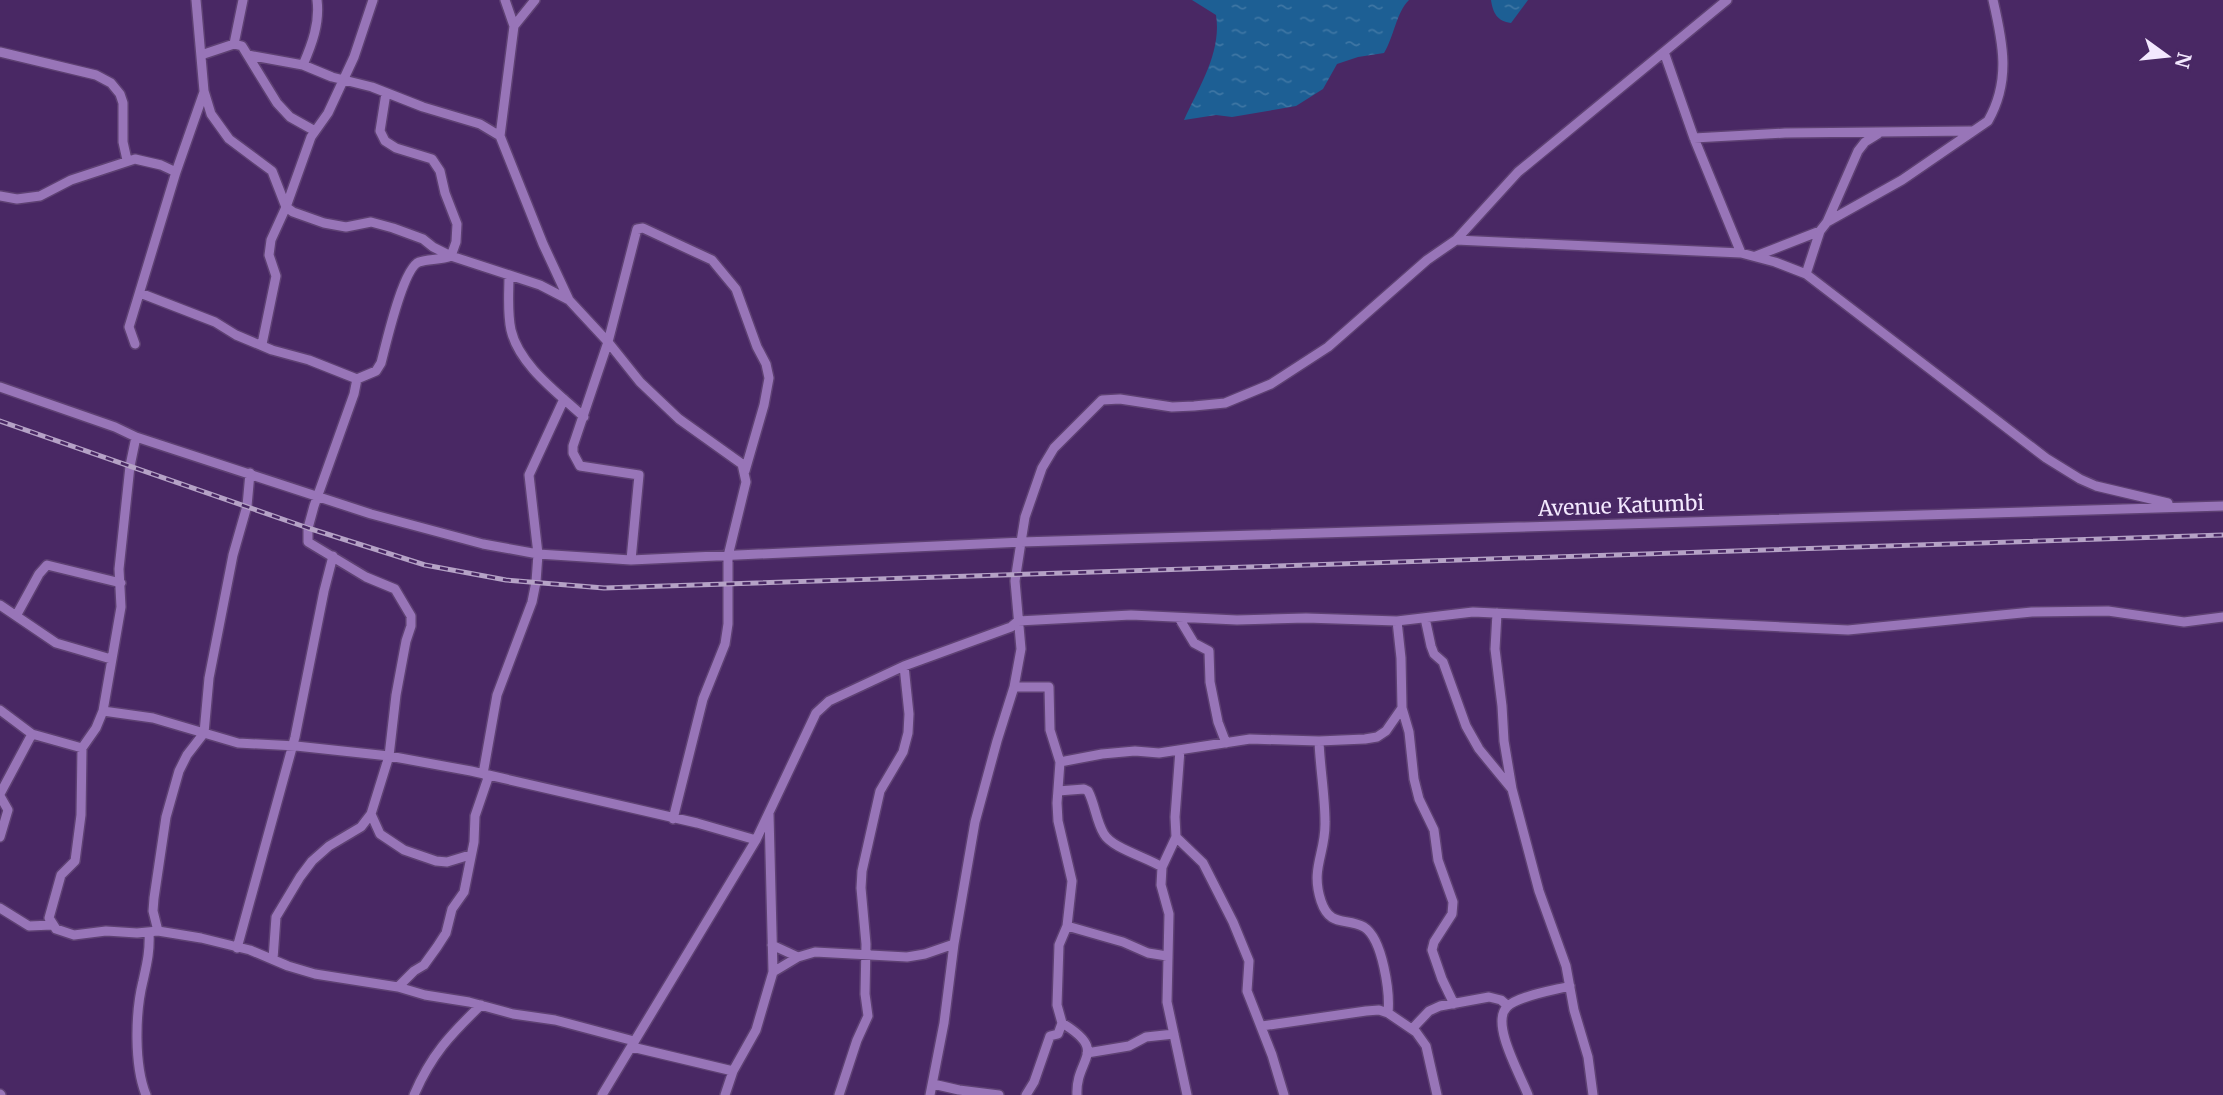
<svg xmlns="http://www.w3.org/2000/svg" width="2223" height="1095" font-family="Merriweather,serif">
<defs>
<pattern id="water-ripples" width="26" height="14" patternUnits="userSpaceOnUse" patternTransform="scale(1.75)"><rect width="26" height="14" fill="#1d5f94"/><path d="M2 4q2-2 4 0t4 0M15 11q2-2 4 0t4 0" fill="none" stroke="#3e76a4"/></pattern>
</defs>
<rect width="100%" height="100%" fill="#492864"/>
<!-- water -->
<path fill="url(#water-ripples)" d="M 1192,0 L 1409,0 C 1396,13 1394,37 1384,53 L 1358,57 L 1337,64 L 1323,89 L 1296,106 L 1232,117 L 1216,115 L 1184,120 C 1199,87 1222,52 1216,15 Z
M 1491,0 L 1528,0 L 1511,23 C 1497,21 1493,13 1491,0 Z"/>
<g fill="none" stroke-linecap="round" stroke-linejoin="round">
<!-- minor casing -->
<g stroke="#5e4173" stroke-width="12">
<path id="minor" d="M 196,0 L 204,91 L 211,114 L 229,139 L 272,171 L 286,207 L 293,212 L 324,223 L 346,227 L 371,222 L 393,228 L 423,239 L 433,247 L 451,256 L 540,285 L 569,300 L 608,342 L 640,382 L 679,419 L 742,464 L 746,482 L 728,556 L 728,624 L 725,644 L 703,699 L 673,819
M 505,0 L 514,26
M 535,0 L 514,26 L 500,136 L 543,244 L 569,300
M 234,44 L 243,0
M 0,52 L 96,75 L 111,83 L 120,94 L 123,103 L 123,142 L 127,160
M 1664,52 L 1694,138 L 1741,253
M 201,55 L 234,44 L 242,46 L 277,103 L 290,117 L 315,131
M 248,55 L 303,65 L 332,77 L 372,87 L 423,107 L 480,124 L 500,136
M 303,65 C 312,44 320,23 317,0
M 1694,138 L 1785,133 L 1971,131
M 0,196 L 17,199 L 40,196 L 71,180 L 135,159 L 161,165 L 176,172
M 1827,222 L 1858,151 L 1865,142 L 1878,134
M 1456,240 L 1741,253 L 1775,262 L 1806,274 L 2046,458 L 2080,479 L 2096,486 L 2168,503
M 1756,256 L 1820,231
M 1806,274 L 1820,231 L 1827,222 L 1902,180 L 1988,121 C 2011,81 2003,43 1993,0
M 509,275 C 509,293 507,312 511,330 C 519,365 558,393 584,417
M 140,293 L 215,322 L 236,335 L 272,350 L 309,360 L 357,379 L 354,394 L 314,506 L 308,528 L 308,542 L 366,577 L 395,589 L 411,616 L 411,626 L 406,641 L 396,695 L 389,756 L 371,814 L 361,827 L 329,846 L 312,861 L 300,877 L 276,917 L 273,959
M 135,344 L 129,327 L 176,172 L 204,92
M 262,344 L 276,276 L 269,255 L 271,240 L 286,207 L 311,137 L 328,113 L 354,57 L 373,0
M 357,379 L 376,371 L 381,363 C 386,344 403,268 419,262 C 429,259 441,260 451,256 L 456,242 L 457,224 L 445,193 L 440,171 L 432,159 L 396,148 L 385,141 L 380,131 L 386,93
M 0,387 L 115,427 L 136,437 L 371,514 L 483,544 L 538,554 L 631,560 L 1021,542 L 1025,517 L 1042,468 L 1054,448 L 1102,400 L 1120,399 L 1172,407 L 1194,406 L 1225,403 L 1271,384 L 1328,347 L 1427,260 L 1456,240 L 1518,172 L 1727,0
M 631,560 L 639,475 L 580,466 L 573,453 L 573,446 L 608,342 L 637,229 L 643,228 L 712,260 L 736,289 L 757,347 L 766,364 L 769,378 L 764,405 L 745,471
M 0,605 L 56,643 L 111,659
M 1497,613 L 1495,649 L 1502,706 L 1504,741 L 1512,789 L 1539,891 L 1566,966 L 1574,1010 L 1588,1057 L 1593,1095
M 16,616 L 39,574 L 47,565 L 121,583
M 1179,618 L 1194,643 L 1209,651 L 1210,682 L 1218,722 L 1226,743
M 1425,618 L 1431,646 L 1434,654 L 1443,662 L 1466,726 L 1479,749 L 1511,788
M 1397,621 L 1401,658 L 1402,708 L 1409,732 L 1414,779 L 1419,799 L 1434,830 L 1438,860 L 1453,902 L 1452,914 L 1434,942 L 1432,950 L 1442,979 L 1454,1004
M 1014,687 L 1049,687 L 1050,730 L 1060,762 L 1057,803 L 1058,821 L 1072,881 L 1067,926 L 1059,945 L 1057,1005 L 1062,1023 C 1110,1052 1075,1058 1077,1095
M 0,710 L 32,734
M 103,711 L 121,607 L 119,569 L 130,466 L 136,437
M 1319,741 C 1320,768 1325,795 1325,822 C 1326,853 1310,868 1321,901 C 1330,928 1346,917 1364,927 C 1383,939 1390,993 1388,1013
M 82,748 L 81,815 L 75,861 L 61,875 L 49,918 L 56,929 L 74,935 L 106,931 L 137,933 L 158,931 L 201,938 L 250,950 L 288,966 L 315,974 L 398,987 L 425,995 L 469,1002 L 513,1014 L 555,1020 L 634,1041
M 1180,750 L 1175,817 L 1176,837 L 1203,863 L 1233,922 L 1249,961 L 1247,991 L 1272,1055 L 1284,1095
M 1060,762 L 1102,754 L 1135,751 L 1159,753 L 1250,739 L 1319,741 L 1365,739 L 1377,737 L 1386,731 L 1402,708
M 483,774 L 497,695 L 532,602 L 536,582 L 538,554 L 529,475 L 564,399
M 1058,791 L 1084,789 L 1088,791 C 1095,804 1096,821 1104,834 C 1112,848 1146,857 1162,867
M 0,794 L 32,734 L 82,748 L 96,728 L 103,711 L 153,718 L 238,743 L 296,746 L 389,756 L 471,771 L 697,823 L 756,840
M 0,796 L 8,810 L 0,837
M 371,814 L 380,834 L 404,850 L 436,861 L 447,862 L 470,855
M 1176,837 L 1162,867 L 1161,885 L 1169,914 L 1167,1002 L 1187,1095
M 0,908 L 29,926 L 52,925
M 1067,926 L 1123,942 L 1148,953 L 1167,956
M 158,931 L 153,911 L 154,898 L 166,817 L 179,771 L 187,755 L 204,733 L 209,678 L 233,555 L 247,506 L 250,473
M 772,945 L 798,957
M 237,948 L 295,737 L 324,591 L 333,556
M 773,972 L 798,957 L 815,952 L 907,957 L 925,954 L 954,944
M 398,987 L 414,971 L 424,965 L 437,947 L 446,933 L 452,909 L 464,892 L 474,842 L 475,816 L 489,775
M 1262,1026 L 1366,1011 L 1379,1010 L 1388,1013 L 1416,1032 L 1426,1046 L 1437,1095
M 1412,1029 L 1429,1011 L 1440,1006 L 1489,997 L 1501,1000 L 1508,1006
M 632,1047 L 733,1071
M 1087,1053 L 1129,1046 L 1146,1037 L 1174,1034
M 933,1084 L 959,1090 L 999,1095
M 0,1094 L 1,1095
M 146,1095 C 134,1065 135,1013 143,981 C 147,963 150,951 149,932
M 414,1095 C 431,1055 450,1035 481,1005
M 602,1095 L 756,840 L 816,713 L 829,701 L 904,666 L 1011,627 L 1018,621 L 1131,615 L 1237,620 L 1306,618 L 1397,621 L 1473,612 L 1848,630 L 2032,612 L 2108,611 L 2184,622 L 2223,617
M 725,1095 L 733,1071 L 756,1030 L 773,972 L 769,814
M 839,1095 L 857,1040 L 868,1016 L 865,994 L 866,944 L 861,888 L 862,871 L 880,791 L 903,752 L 908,733 L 909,714 L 904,666
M 930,1095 L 944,1023 L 954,944 L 975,822 L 997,741 L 1014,687 L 1021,649 L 1015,581 L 1021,542 L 2223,506
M 1026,1095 L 1034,1082 L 1050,1036 L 1058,1034 L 1062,1023
M 1528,1095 C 1521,1076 1490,1023 1507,1007 C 1517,996 1555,990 1570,986"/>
</g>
<!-- minor -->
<use href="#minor" stroke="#9875b8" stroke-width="9"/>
<!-- rail casing -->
<g stroke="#b5a2c6" stroke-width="5">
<path id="rail" d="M 0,421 L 308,528 L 425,565 L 506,580 L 604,588 L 2223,535"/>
</g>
<!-- rail -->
<use href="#rail" stroke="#492864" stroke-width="2.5" stroke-dasharray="8" stroke-linecap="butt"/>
</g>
<g text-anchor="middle" stroke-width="7" stroke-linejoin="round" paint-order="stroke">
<!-- street labels -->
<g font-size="21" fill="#f3e8fe" stroke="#492864">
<text transform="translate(1621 506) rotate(-2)" y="7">Avenue Katumbi</text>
</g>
</g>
<!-- north arrow -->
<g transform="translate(2167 56) rotate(105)" stroke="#492864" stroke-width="5" paint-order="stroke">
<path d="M0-5L12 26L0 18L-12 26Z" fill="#f3e8fe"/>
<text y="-10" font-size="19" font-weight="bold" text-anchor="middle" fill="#f3e8fe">N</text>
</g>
</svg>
